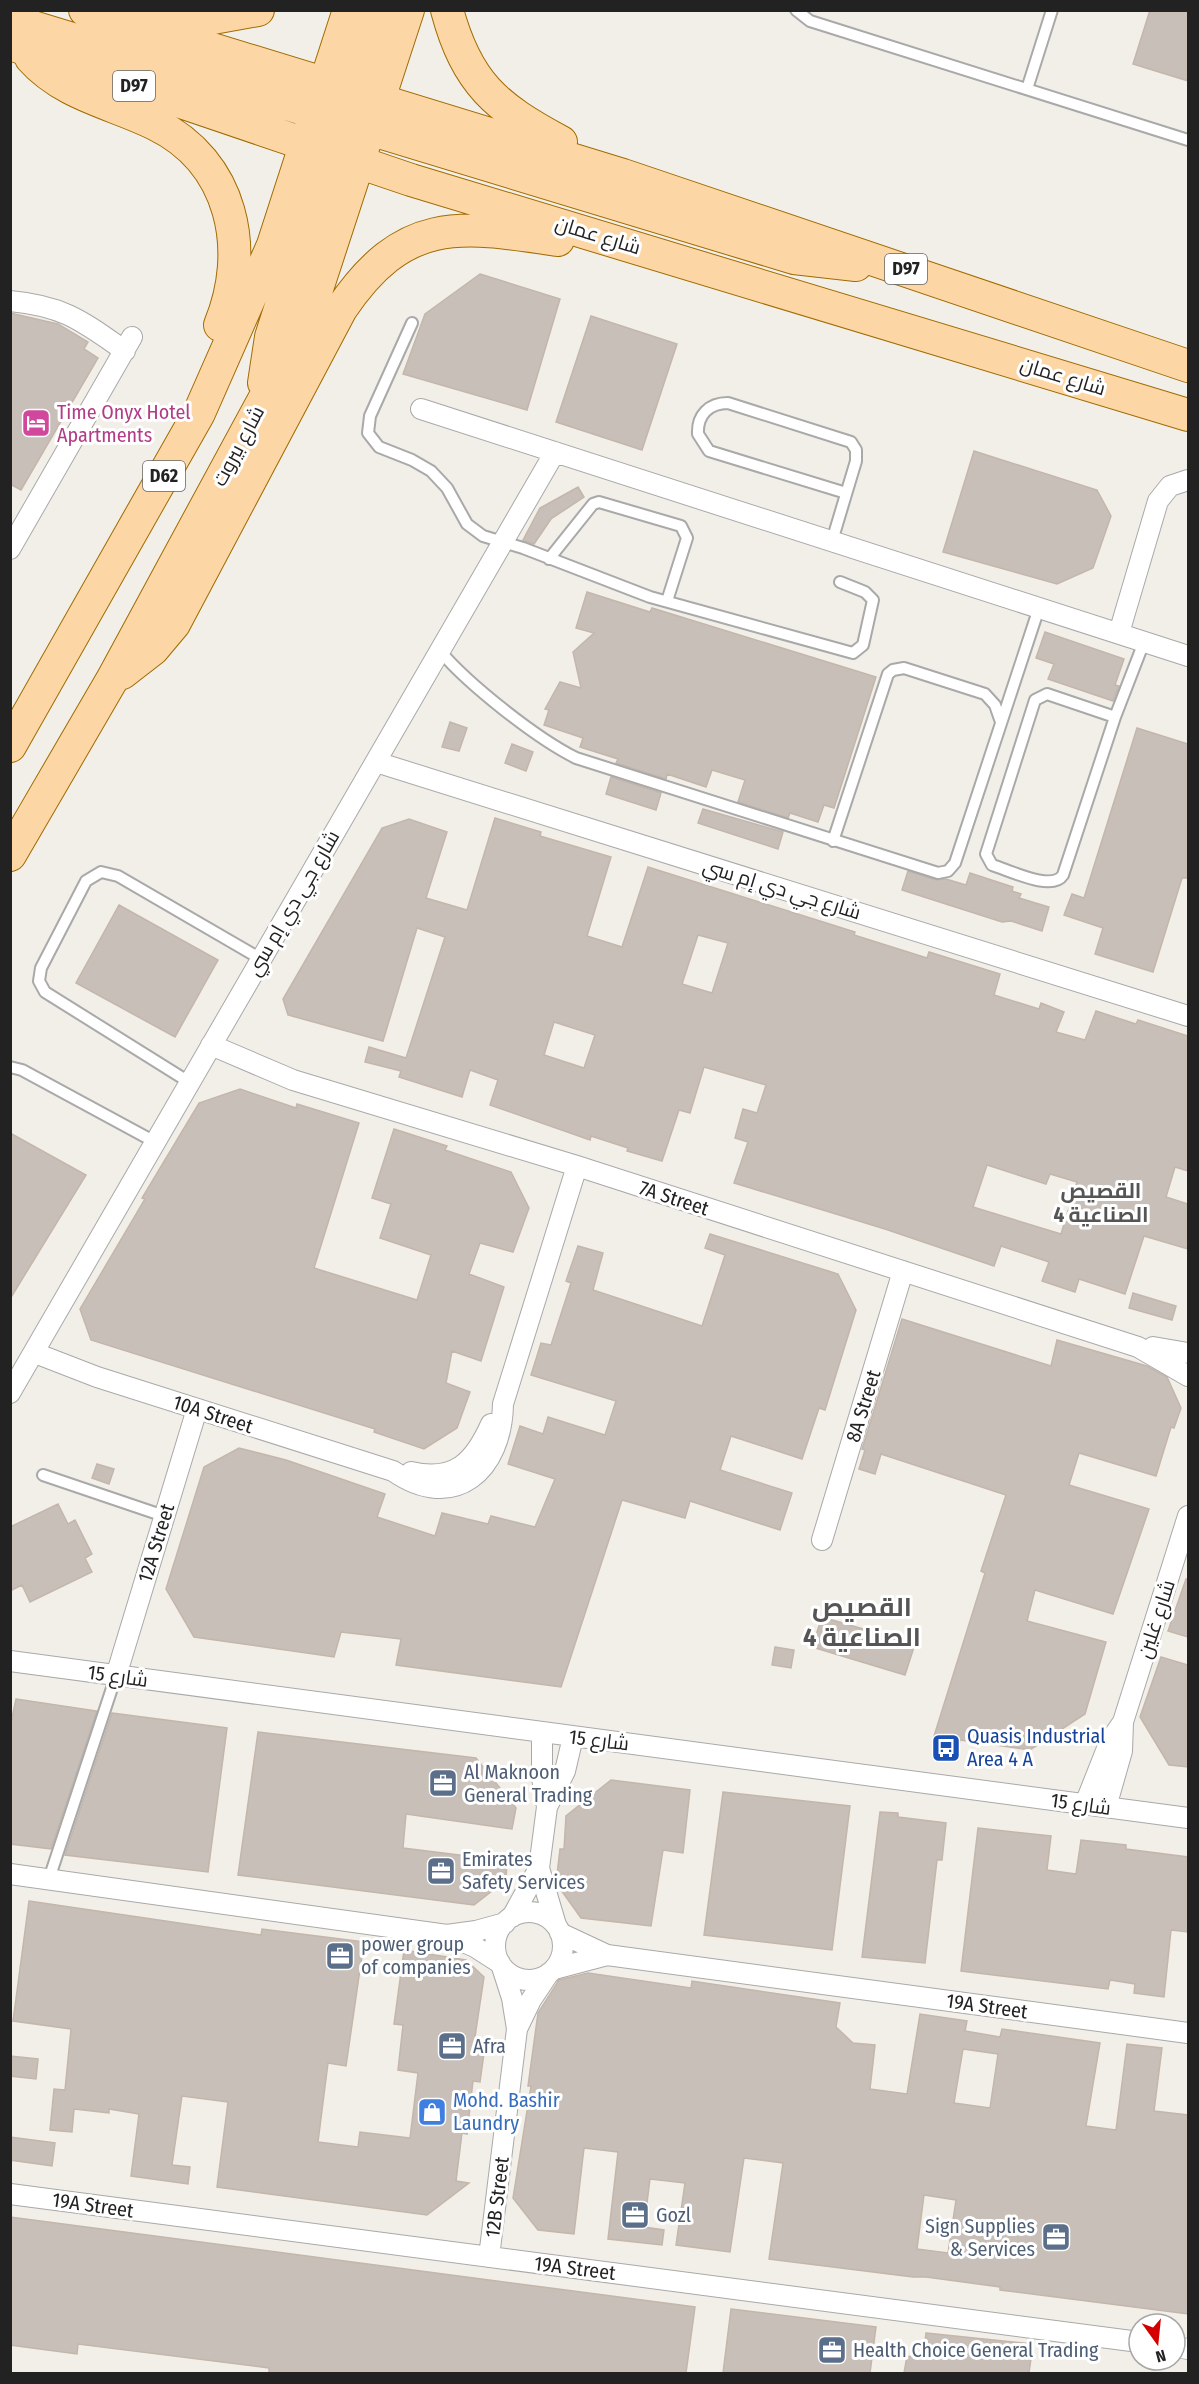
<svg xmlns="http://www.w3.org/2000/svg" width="1199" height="2384" font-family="'Fira Sans Condensed',Cairo,sans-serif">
<rect width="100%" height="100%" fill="#f2efe9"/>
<!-- building -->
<path fill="#c7bfb8" stroke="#c4b6ab" stroke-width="1.5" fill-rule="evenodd" d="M 1150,10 L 1188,10 L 1188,81 L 1133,64 Z
M 480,274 L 560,299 L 527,410 L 403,374 L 425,314 Z
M 10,313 L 58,324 L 88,342 L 84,349 L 98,358 L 21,490 L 10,484 Z
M 591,316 L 677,344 L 642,450 L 556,422 Z
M 974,451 L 1097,490 L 1111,516 L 1093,568 L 1057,584 L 943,552 Z
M 578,487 L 584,497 L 551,519 L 534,544 L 523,540 L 540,508 Z
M 587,592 L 650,612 L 652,608 L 876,677 L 834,808 L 824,805 L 818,822 L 790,813 L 788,818 L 738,802 L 745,780 L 712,770 L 706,787 L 667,774 L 666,779 L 616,763 L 618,759 L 580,747 L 583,738 L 544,725 L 549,710 L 545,709 L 560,682 L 581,688 L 573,652 L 594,633 L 576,628 Z
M 1045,632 L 1124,659 L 1115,685 L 1119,686 L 1113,701 L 1048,679 L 1054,664 L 1036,658 Z
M 450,722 L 467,728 L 459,751 L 442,747 Z
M 1137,728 L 1188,744 L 1188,878 L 1182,878 L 1153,972 L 1095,954 L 1103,928 L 1064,915 L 1072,894 L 1084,898 Z
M 512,744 L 533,752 L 526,771 L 505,763 Z
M 611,777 L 661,793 L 656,810 L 606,794 Z
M 703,809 L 783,832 L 778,849 L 698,823 Z
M 495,818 L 541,832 L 540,836 L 611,857 L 587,936 L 622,947 L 648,867 L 855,932 L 854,935 L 927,958 L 929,952 L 1000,974 L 994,995 L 1039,1009 L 1041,1003 L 1064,1012 L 1056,1032 L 1085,1040 L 1096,1011 L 1136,1024 L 1138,1020 L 1188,1036 L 1188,1171 L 1175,1167 L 1166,1197 L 1188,1204 L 1188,1249 L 1144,1236 L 1125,1294 L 1079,1279 L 1075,1292 L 1042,1281 L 1049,1262 L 1001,1246 L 994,1266 L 885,1229 L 734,1183 L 748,1142 L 735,1138 L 743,1109 L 757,1113 L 766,1085 L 704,1067 L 690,1113 L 679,1110 L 662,1161 L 627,1151 L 628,1148 L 591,1136 L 590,1140 L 490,1105 L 498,1080 L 470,1070 L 462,1097 L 399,1077 L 401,1071 L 365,1062 L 369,1047 L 406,1058 L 445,937 L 417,928 L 383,1041 L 288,1015 L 283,999 L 382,828 L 409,819 L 447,832 L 426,898 L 467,910 ZM 698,935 L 728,943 L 712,993 L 682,984 ZM 554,1022 L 595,1035 L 584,1068 L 544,1055 ZM 987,1165 L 1046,1184 L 1050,1174 L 1077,1182 L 1061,1234 L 973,1207 Z
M 908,871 L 936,880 L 946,879 L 966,885 L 970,873 L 1013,887 L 1012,891 L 1021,894 L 1019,898 L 1049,907 L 1042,931 L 1011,921 L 1002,922 L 902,890 Z
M 119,905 L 218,960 L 175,1037 L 76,983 Z
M 240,1089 L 296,1108 L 297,1104 L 359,1123 L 314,1268 L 417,1300 L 431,1255 L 380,1238 L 391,1204 L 372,1198 L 394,1129 L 447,1146 L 445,1150 L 511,1172 L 529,1208 L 513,1252 L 480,1243 L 469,1274 L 504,1287 L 481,1361 L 452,1351 L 446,1383 L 470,1392 L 457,1428 L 424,1449 L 374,1432 L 375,1429 L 91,1340 L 80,1309 L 145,1199 L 142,1198 L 199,1103 Z
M 10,1133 L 86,1175 L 10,1299 Z
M 710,1234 L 838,1274 L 856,1310 L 825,1410 L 819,1408 L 802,1459 L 731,1436 L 720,1470 L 792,1493 L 780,1530 L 690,1501 L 685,1518 L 622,1500 L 561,1687 L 396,1665 L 401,1639 L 341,1632 L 334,1657 L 194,1637 L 166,1589 L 204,1467 L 239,1448 L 286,1460 L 385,1494 L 377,1517 L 435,1536 L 442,1513 L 488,1524 L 491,1516 L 535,1527 L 555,1479 L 508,1464 L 520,1426 L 543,1434 L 548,1417 L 605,1435 L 616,1401 L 531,1375 L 541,1343 L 551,1345 L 571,1283 L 566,1281 L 578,1246 L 603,1253 L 593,1290 L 702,1326 L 725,1255 L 705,1248 Z
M 1133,1293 L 1176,1306 L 1172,1320 L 1129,1308 Z
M 902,1319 L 1051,1366 L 1057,1340 L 1147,1366 L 1167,1377 L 1181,1408 L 1174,1428 L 1171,1427 L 1156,1476 L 1079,1453 L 1069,1485 L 1149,1509 L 1113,1614 L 1035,1590 L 1027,1621 L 1106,1642 L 1085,1714 L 1030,1750 L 960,1740 L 957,1755 L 934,1751 L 934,1736 L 985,1573 L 981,1571 L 1006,1495 L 881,1454 L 875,1474 L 859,1469 L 865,1450 L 862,1449 Z
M 97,1464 L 114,1469 L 109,1484 L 92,1478 Z
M 58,1504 L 68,1524 L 75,1520 L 92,1554 L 85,1558 L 92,1572 L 30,1602 L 22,1585 L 10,1591 L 10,1527 Z
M 1186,1579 L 1188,1580 L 1188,1637 L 1168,1631 Z
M 822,1617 L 915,1644 L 905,1675 L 812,1647 Z
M 775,1647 L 794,1650 L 791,1668 L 772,1665 Z
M 1161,1657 L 1188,1665 L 1188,1767 L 1169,1765 L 1140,1717 Z
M 16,1699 L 97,1711 L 51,1849 L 10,1844 L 10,1727 Z
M 112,1713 L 227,1728 L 208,1872 L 65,1855 Z
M 258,1732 L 476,1758 L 516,1808 L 512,1829 L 406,1814 L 403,1848 L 507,1861 L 506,1880 L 474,1905 L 238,1875 Z
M 611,1780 L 690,1790 L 683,1853 L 663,1850 L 651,1926 L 581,1918 L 556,1883 L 560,1849 L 564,1849 L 566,1816 Z
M 723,1792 L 850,1806 L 832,1950 L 704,1935 Z
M 880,1812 L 898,1813 L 898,1817 L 946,1823 L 942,1860 L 937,1860 L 925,1963 L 862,1957 Z
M 978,1828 L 1051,1836 L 1047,1870 L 1076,1874 L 1081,1840 L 1126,1845 L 1126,1849 L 1188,1857 L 1188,1932 L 1171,1930 L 1164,1997 L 1134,1993 L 1135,1984 L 1110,1980 L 1108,1989 L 961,1971 Z
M 29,1901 L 261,1935 L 262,1929 L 364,1942 L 346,2066 L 328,2063 L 318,2142 L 358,2147 L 360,2132 L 410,2138 L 418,2073 L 398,2070 L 403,2025 L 394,2024 L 404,1950 L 466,1960 L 484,1977 L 473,2050 L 484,2053 L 480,2082 L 473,2081 L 467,2134 L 462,2133 L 456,2181 L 469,2183 L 427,2215 L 217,2187 L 228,2102 L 182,2096 L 172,2165 L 190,2167 L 188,2184 L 131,2176 L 139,2114 L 109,2109 L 109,2113 L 74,2109 L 72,2132 L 50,2130 L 54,2089 L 65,2090 L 71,2029 L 13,2021 Z
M 588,1973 L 691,1988 L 692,1981 L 840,2003 L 836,2027 L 853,2043 L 875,2045 L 870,2089 L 907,2094 L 920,2014 L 967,2021 L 965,2031 L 1000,2037 L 1002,2029 L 1100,2043 L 1086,2126 L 1116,2130 L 1127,2044 L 1162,2048 L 1154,2111 L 1188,2115 L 1188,2314 L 1000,2290 L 1000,2287 L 926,2277 L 913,2277 L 769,2259 L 783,2163 L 744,2158 L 730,2252 L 676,2245 L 685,2183 L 650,2179 L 644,2227 L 664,2230 L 662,2245 L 608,2239 L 618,2152 L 584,2148 L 574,2234 L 538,2230 L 513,2198 L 531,2086 L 528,2086 L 538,2013 L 559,1980 ZM 963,2049 L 998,2054 L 990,2108 L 954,2103 ZM 924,2195 L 956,2200 L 948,2253 L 917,2249 Z
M 10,2056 L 38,2059 L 36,2079 L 10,2076 Z
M 10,2137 L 55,2143 L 52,2166 L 10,2160 Z
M 10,2217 L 695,2307 L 686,2373 L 269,2373 L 269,2368 L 78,2344 L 77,2354 L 10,2345 Z
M 731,2309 L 876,2327 L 870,2373 L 723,2373 Z
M 926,2333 L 1033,2344 L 1029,2373 L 904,2373 L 907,2356 L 923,2358 Z"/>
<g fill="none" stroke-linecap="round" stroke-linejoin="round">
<!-- lane casing -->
<g stroke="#a9a9a9" stroke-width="14">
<path id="lane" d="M 796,10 L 810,21 L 1188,140
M 1027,89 L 1052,10
M 412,323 L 370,416 L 368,433 L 379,447 L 412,460 L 431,471 L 447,488 L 467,524 L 483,536 L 523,548 L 650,597 L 853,653 L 863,645 L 873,600 L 865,592 L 840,582
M 832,541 L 856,461 L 856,450 L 851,442 L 728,403 C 709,403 697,415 698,434 L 709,451 L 846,493
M 549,559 L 593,504 L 599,502 L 681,526 L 687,538 L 667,601
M 440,651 C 469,685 536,738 576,758 L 938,873 L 948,871 L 955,863 L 1039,608
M 1047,694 L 1115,717 L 1063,875 C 1052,892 1009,870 992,865 L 986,854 L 1035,700 Z
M 1115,717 L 1144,642
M 833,841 L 888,674 L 893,670 L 904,668 L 985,694 L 995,705 L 1001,722
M 10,1067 L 22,1070 L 155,1142
M 189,1082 L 45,992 L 39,981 L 41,968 L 86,881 L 101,872 L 118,876 L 261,959
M 43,1475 L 164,1516
M 49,1879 L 116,1676"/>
</g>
<!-- street casing -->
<g stroke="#a9a9a9" stroke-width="22">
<path id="street" d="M 10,301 C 64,306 82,321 125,351
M 421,409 L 1188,656
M 10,549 L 132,337
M 1119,633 L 1158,501 L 1170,486 L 1188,480
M 376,762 L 1188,1016
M 211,1045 L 293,1080 L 577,1166 L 1138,1347 L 1188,1376
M 1153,1347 L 1188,1353
M 35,1353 L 97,1377 L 393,1471 C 455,1514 502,1470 503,1404 L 577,1166
M 10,1393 L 555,452
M 411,1472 C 455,1482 474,1462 491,1424
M 822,1540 L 903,1271
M 10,1661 L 1188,1818
M 116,1676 L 197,1409
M 1085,1804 L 1110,1741 L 1123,1722 L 1188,1516
M 547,1807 L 565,1771 L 573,1737
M 1106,1807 L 1122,1751 L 1123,1722
M 539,1868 L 556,1925
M 10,1874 L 447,1935 L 476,1931 L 505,1923
M495 1946a34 34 0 1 1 68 0a34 34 0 1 1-68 0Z
M 512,1917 L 539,1868 L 547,1807 L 542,1778 L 542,1733
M 560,1933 L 607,1955 L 1188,2033
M 447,1935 L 475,1947 L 500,1963
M 554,1969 L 607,1955
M 517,2029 L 531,2000 L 549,1973
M 10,2194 L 1139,2342
M 489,2257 L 517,2029 L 512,1998 L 502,1967
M 1175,2347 L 1188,2349"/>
</g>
<!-- primary casing -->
<g stroke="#a06b00" stroke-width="34">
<path id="primary" d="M 85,10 L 623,175 L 1188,366
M 162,10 L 213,18 L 258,10
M 447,10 C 467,84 496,107 561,142
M 10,20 L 794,258 L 856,265
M 10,44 L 411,180 L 1188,415
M 31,58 C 64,95 112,103 155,124 C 233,162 251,250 220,325
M 264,383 L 271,337 L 376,10
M 122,673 L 153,649 L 174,624 L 341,309 C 404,216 458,225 558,240
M 10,746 L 199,413 L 273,245 L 349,10
M 10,855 L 113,678 L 294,344 L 315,295 L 408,10"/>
</g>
<!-- lane -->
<use href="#lane" stroke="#fff" stroke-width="10"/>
<!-- street -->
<use href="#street" stroke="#fff" stroke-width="20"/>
<!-- primary -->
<use href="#primary" stroke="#fcd6a4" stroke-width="32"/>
</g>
<!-- icons -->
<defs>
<g id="hotel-square" transform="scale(1.5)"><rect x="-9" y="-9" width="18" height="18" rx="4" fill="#d1479c" stroke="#fff"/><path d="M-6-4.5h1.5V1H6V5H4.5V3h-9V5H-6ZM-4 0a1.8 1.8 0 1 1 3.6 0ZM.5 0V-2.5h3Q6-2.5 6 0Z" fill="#fff"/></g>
<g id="bus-square" transform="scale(1.5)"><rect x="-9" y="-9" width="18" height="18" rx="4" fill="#1a4fb4" stroke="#fff"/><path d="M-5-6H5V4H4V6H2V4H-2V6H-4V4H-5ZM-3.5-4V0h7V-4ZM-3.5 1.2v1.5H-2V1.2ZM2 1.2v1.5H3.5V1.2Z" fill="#fff"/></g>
<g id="office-square" transform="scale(1.5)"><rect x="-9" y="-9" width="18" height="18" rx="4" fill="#5c6f8a" stroke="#fff"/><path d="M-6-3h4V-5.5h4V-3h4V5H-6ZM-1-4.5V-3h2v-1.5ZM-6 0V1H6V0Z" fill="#fff"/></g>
<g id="shop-square" transform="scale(1.5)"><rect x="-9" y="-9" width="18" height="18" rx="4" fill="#3f7fe0" stroke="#fff"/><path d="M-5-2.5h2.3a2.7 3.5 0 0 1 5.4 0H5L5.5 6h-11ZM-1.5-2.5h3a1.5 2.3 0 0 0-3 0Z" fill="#fff"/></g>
</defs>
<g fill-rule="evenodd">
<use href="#hotel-square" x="36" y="423"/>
<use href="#bus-square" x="946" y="1748"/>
<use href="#office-square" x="443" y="1783"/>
<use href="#office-square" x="441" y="1871"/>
<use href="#office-square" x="340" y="1956"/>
<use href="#office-square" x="452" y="2046"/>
<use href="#shop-square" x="432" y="2112"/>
<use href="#office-square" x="635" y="2215"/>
<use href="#office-square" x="1056" y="2237"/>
<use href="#office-square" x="832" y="2350"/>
</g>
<g text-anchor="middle" stroke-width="6" stroke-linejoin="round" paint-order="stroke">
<!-- shield labels -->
<g fill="#fff" stroke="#646464" stroke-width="1.5">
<rect x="113" y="71" width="42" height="30" rx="4.5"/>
<rect x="885" y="254" width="42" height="30" rx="4.5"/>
<rect x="143" y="461" width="42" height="30" rx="4.5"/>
</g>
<g font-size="18" font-weight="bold" fill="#222">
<text x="134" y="92">D97</text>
<text x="906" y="275">D97</text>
<text x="164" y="482">D62</text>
</g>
<!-- street labels -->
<g font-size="20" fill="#222" stroke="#fff">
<text transform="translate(598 235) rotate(17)" y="7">شارع عمان</text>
<text transform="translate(1063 376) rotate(17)" y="7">شارع عمان</text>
<text transform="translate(238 446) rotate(-62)" y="7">شارع بيروت</text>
<text transform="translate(782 889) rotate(17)" y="7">شارع جي دي إم سي</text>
<text transform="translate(293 903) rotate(-60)" y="7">شارع جي دي إم سي</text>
<text transform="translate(674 1198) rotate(18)" y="7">7A Street</text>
<text transform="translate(863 1406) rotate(-73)" y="7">8A Street</text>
<text transform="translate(213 1414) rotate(18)" y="7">10A Street</text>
<text transform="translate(156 1543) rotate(-73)" y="7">12A Street</text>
<text transform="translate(1156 1619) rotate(-72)" y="7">شارع غلين</text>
<text transform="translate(118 1676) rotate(8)" y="7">شارع 15</text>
<text transform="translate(599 1740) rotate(7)" y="7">شارع 15</text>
<text transform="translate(1081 1804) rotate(8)" y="7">شارع 15</text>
<text transform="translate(987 2006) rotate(8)" y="7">19A Street</text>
<text transform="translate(497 2197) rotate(-83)" y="7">12B Street</text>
<text transform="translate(93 2205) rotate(8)" y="7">19A Street</text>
<text transform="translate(575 2268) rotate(7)" y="7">19A Street</text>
</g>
<!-- hotel labels -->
<g font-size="20" fill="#b23c85" stroke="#fff" text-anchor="start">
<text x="57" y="419">Time Onyx Hotel<tspan x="57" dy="23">Apartments</tspan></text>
</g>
<!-- transit labels -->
<g font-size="20" fill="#164399" stroke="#fff" text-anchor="start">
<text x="967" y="1743">Quasis Industrial<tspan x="967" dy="23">Area 4 A</tspan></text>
</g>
<!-- service labels -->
<g font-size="20" fill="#4e5e75" stroke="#fff" text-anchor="start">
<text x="464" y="1779">Al Maknoon<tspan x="464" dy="23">General Trading</tspan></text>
<text x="462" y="1866">Emirates<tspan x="462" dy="23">Safety Services</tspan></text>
<text x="361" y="1951">power group<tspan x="361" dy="23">of companies</tspan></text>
<text x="473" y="2053">Afra</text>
<text x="656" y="2222">Gozl</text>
<text x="1035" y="2233" text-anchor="end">Sign Supplies<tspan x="1035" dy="23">&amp; Services</tspan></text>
<text x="853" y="2357">Health Choice General Trading</text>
</g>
<!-- shop labels -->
<g font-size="20" fill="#366cbe" stroke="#fff" text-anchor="start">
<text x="453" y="2107">Mohd. Bashir<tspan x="453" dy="23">Laundry</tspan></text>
</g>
<!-- neighbourhood labels -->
<g font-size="21" font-weight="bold" fill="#555" stroke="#fff">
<text x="1101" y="1198">القصيص<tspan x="1101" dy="24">الصناعية 4</tspan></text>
</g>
<!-- district labels -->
<g font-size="26" font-weight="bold" fill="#555" stroke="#fff">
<text x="862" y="1616">القصيص<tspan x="862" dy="30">الصناعية 4</tspan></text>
</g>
</g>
<!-- border -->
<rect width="1199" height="2384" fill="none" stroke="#222222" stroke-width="24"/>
<!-- north arrow -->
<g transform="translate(1157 2342) rotate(165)"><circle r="28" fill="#ffffff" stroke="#a7a7a7" stroke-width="1.5"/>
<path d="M0-4.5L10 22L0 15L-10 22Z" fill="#d40000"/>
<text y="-9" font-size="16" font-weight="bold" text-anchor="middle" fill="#222222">N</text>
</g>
</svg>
